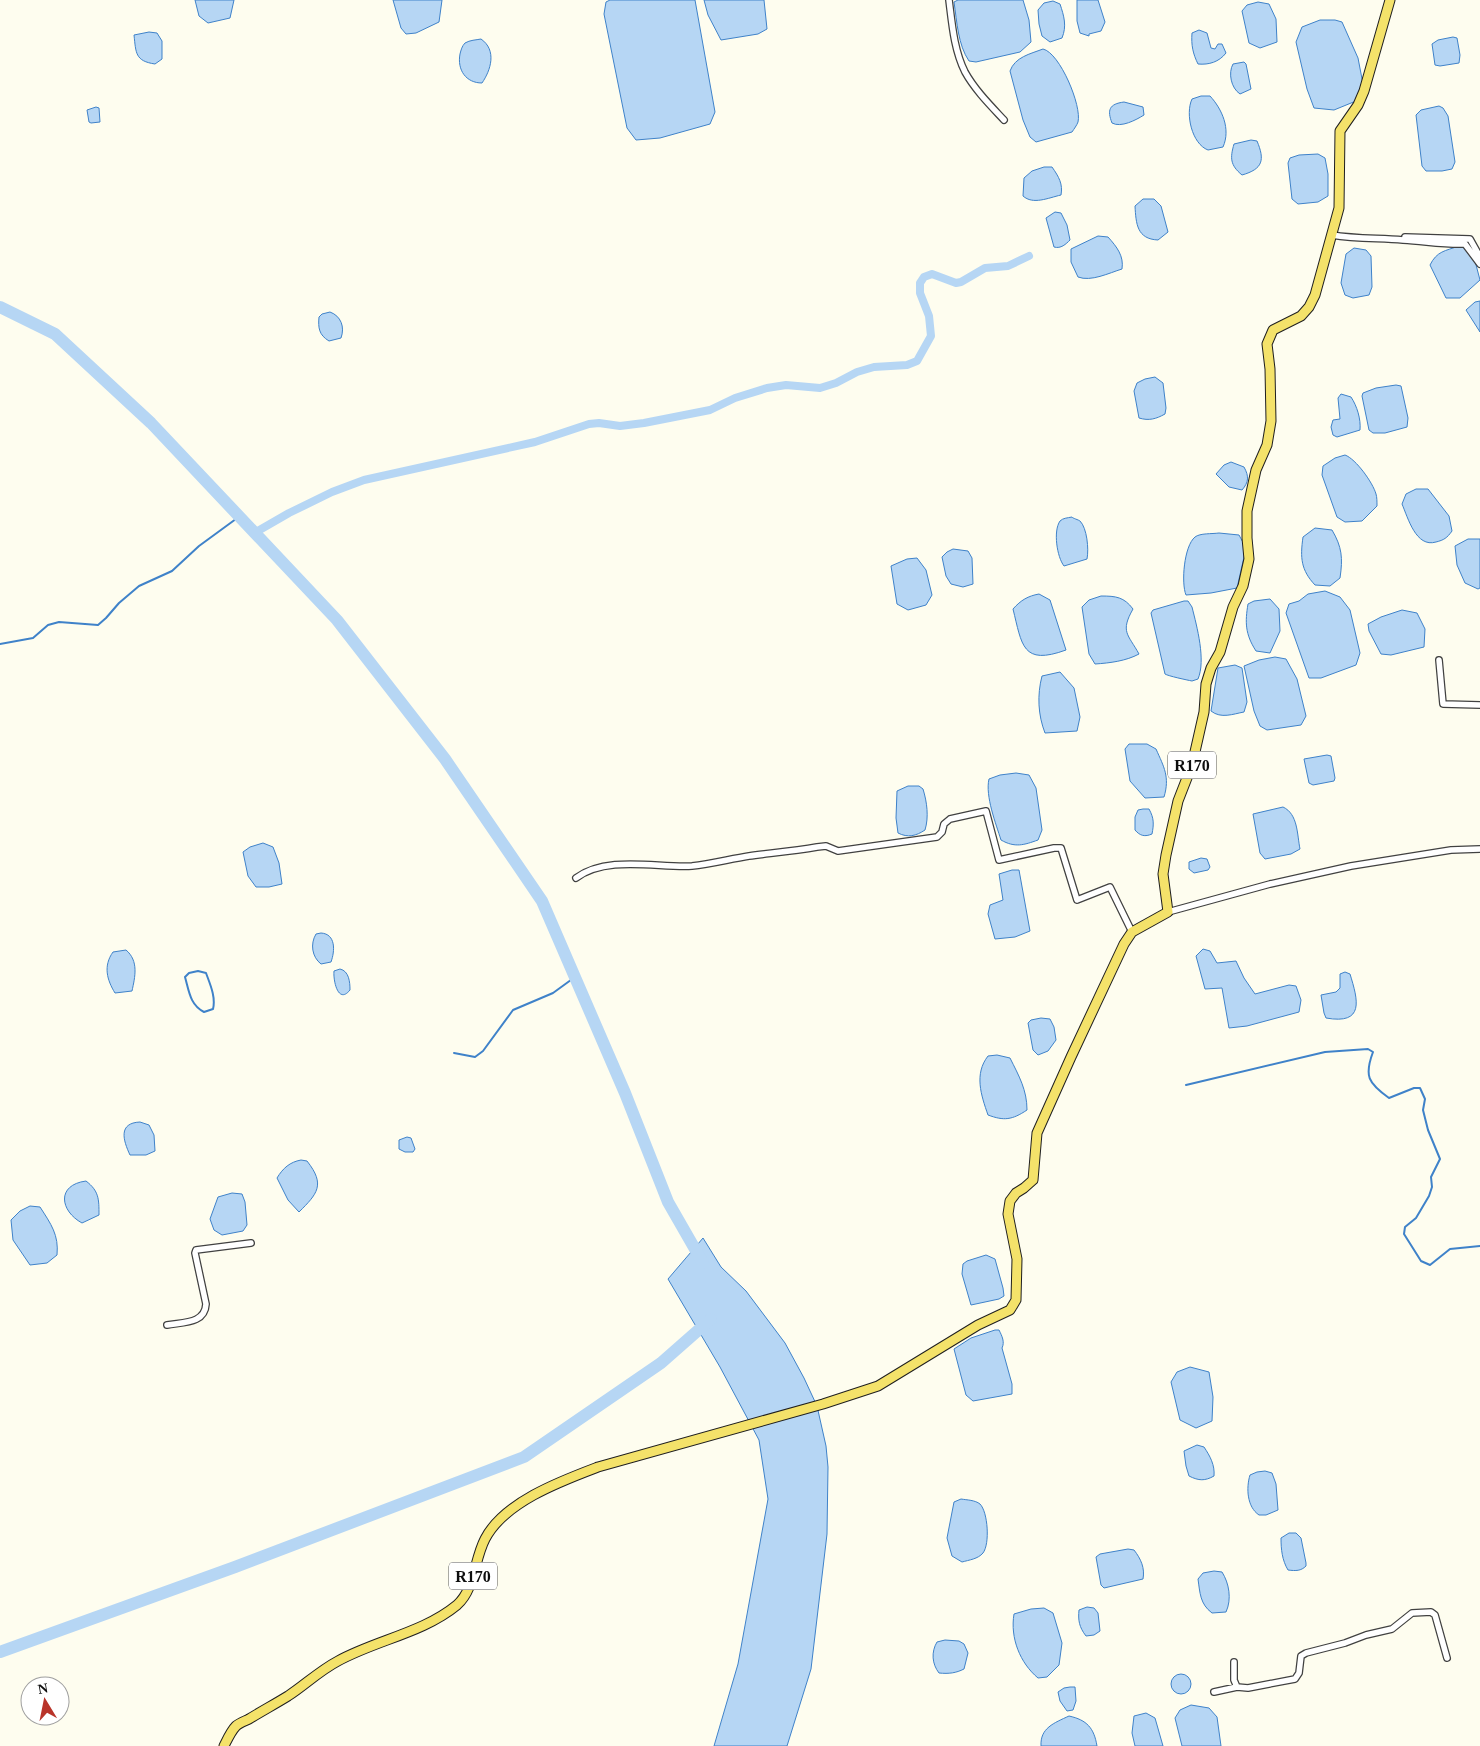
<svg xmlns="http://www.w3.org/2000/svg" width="1480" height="1746" font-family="'Times New Roman',serif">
<rect width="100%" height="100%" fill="#fefdef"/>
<!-- water -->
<path fill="#b6d6f4" stroke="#3f82c9" d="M 195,0 L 234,0 L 230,18 L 208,23 L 199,16 Z
M 393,0 L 442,0 L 439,22 L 416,33 L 406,34 L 401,28 Z
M 610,0 L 695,0 L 715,112 L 710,124 L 660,138 L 636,140 L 627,128 L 604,14 L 606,2 Z
M 704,0 L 764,0 L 767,29 L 758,34 L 721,40 L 708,15 Z
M 958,0 L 1023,0 L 1029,20 L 1031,42 L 1020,52 L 976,62 L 969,61 C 958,45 957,22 954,2 Z
M 1077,0 L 1098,0 L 1105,22 L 1101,31 L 1089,34 L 1089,36 L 1080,33 L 1077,21 Z
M 1053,1 L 1060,4 C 1064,16 1067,26 1062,38 L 1050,42 L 1042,36 L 1039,24 L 1038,10 L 1044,3 Z
M 1258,2 L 1269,4 L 1276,19 L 1277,42 L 1260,48 L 1249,43 L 1242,11 L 1247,5 Z
M 1320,20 L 1335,20 L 1342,22 L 1358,58 L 1363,84 L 1356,101 L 1334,110 L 1314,108 L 1307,89 L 1296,42 L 1302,27 Z
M 1199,30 L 1207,33 L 1211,48 L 1215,49 L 1218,44 L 1222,44 L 1226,53 C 1219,62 1209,65 1198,64 C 1193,54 1191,45 1192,33 Z
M 149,32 L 157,33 L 162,41 L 162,59 L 155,64 C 135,61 136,53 134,35 Z
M 1453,37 L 1457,38 L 1460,55 L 1459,63 L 1440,66 L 1435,65 L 1432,44 L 1438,40 Z
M 481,39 C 497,50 491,70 482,83 C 466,83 457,70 460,54 C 461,50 462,46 465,43 C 470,40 476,40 481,39 Z
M 1043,49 C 1060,53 1082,106 1078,122 C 1077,125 1074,129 1072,132 L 1036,142 L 1030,137 L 1023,120 L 1010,71 C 1015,57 1030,54 1043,49 Z
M 1244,62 L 1246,64 L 1251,89 L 1240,94 C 1231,88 1228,73 1233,64 Z
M 1201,96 L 1210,96 C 1222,109 1231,129 1223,147 L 1208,150 C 1192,144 1185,114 1192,99 Z
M 1124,102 L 1143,107 L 1144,115 C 1136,120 1121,128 1112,123 C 1107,110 1109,104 1124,102 Z
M 1439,106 L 1443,108 L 1448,116 L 1455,162 L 1452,169 L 1442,171 L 1426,171 L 1422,166 L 1416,115 L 1421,110 Z
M 96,107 L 99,108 L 100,122 L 91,123 L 89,122 L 87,110 Z
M 1251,140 L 1257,141 C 1265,160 1263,169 1242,175 C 1230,165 1230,158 1234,144 Z
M 1318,154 L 1325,158 L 1328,174 L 1328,196 L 1318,202 L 1298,204 L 1292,199 L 1288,163 L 1290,158 L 1299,155 Z
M 1044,167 L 1052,167 C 1059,177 1063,184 1061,195 C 1048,198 1033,205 1023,196 L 1024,178 L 1032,171 Z
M 1143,199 L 1154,199 L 1161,206 L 1168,232 L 1158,240 C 1137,239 1136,224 1135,206 Z
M 1055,212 L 1061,213 L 1067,225 L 1070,240 C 1066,244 1061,249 1054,247 L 1046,218 Z
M 1098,236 L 1108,237 C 1117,247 1124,256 1122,269 C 1109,273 1091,282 1078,277 L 1071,262 L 1071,249 Z
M 1459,246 L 1466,248 L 1475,261 L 1480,280 L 1460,298 L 1446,298 L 1430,265 C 1437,251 1445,251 1459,246 Z
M 1354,248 L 1366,250 L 1371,256 L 1372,287 L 1369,295 L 1353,298 L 1345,295 L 1341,283 L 1346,254 Z
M 1480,301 L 1480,332 L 1466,310 L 1475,302 Z
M 330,312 C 341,316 345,327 341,338 L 329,341 C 319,335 318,328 319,317 L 322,314 Z
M 1155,377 L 1163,383 L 1166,408 L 1165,414 C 1156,419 1149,421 1139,418 L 1134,391 L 1137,383 L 1145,379 Z
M 1396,385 L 1401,386 L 1408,418 L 1407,427 L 1385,433 L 1373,433 L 1369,430 L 1362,396 L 1363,393 L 1376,388 Z
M 1341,394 L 1351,397 C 1357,406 1361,419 1360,430 L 1337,437 L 1333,435 L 1331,427 L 1333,420 L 1340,419 L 1338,398 Z
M 1345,455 C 1356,459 1373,483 1376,494 C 1377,497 1377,502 1377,506 L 1362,521 L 1345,522 L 1337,517 L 1322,475 L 1323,466 L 1335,458 Z
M 1231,462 L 1244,467 C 1249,476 1249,482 1242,490 L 1229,487 L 1216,474 L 1224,465 Z
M 1416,489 L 1428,489 L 1449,516 L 1452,531 C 1447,538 1444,540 1436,542 C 1416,548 1408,518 1402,504 L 1406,494 Z
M 1072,517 C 1072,518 1079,520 1080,521 C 1087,528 1089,549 1087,559 L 1064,566 C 1057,557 1053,531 1060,521 C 1063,518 1067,518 1072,517 Z
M 1315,528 L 1332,530 C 1342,547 1343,558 1340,578 L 1330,586 L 1315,585 C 1301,570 1300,558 1303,537 Z
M 1219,533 L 1239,535 L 1246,548 L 1237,588 L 1211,593 L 1186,595 C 1181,583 1184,546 1195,537 C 1200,533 1212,534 1219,533 Z
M 1468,539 L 1480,539 L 1480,588 L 1478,589 L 1465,583 L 1457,565 L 1455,546 Z
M 953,549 L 968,551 L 972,558 L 973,584 L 963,587 L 951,584 L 946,576 L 942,557 L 947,552 Z
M 917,558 L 926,570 L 932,595 L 926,605 L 908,610 L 897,604 L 891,566 L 907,559 Z
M 1325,591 L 1340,597 L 1350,610 L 1360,653 L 1356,665 L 1321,678 L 1309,678 L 1286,613 L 1289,604 L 1299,601 L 1308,594 Z
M 1039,594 L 1050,600 L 1066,650 C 1022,666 1022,645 1013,609 C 1021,600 1028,596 1039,594 Z
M 1101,596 C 1116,596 1124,597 1133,609 C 1120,632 1128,634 1139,654 C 1126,661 1110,663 1095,664 L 1089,654 L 1082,607 L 1089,600 Z
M 1270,599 L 1279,609 L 1280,631 L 1270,653 L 1256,651 C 1245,634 1245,622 1248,604 L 1254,601 Z
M 1184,601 L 1188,601 L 1192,607 C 1197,627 1206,660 1198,679 L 1192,681 C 1187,680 1168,676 1165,674 L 1151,613 L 1153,610 Z
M 1402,610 L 1417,613 L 1425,629 L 1424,647 L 1391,655 L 1381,654 L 1369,631 L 1368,624 L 1381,617 Z
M 1275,657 L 1286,659 L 1297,679 L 1306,716 L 1301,725 L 1267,730 L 1260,726 L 1254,711 L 1244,666 L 1259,660 Z
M 1235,665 L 1242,668 L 1247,702 L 1244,712 C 1233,714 1221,719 1211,711 L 1218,668 Z
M 1060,672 L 1074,688 L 1080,717 L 1077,731 L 1045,733 C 1038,715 1037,695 1042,676 Z
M 1129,744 L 1147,744 L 1156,749 C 1164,767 1170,777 1164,797 L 1145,798 L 1130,781 L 1125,749 Z
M 1327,755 L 1331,756 L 1335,778 L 1334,781 L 1313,785 L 1309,783 L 1304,759 Z
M 1016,773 L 1029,775 L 1036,788 L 1042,830 L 1038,840 C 1024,845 1015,848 1001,840 C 996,824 985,796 989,779 L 1000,775 Z
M 908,786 L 919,786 L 923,789 C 927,802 929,817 925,830 C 916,836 908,838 898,833 L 896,818 L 897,791 Z
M 1283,807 C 1298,814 1297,834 1300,849 L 1291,854 L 1265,859 L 1260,853 L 1253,814 Z
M 1143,809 L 1149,809 C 1154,818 1154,824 1152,834 C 1145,837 1140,836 1135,830 L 1135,817 L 1138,810 Z
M 263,843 L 273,847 L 279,863 L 282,884 L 269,887 L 256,887 L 248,876 L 243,852 L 250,847 Z
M 1201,858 L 1207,859 L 1210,867 L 1208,870 L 1194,873 L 1189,869 L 1189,862 Z
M 1012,870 L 1019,870 L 1030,931 L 1015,937 L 995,939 L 988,914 L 990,905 L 1003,900 L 999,874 Z
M 321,933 C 336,934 335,951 331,962 L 321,964 C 312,957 310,944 316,934 Z
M 1203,949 L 1210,951 L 1217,963 L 1236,961 L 1244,978 L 1255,994 L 1289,985 L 1296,986 L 1301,1000 L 1299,1012 L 1247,1026 L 1229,1028 L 1222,988 L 1205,989 L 1196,956 Z
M 126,950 C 139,961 135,977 132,991 L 115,993 C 107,980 103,966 113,952 Z
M 340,969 C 349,971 350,982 350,990 C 338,1005 333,980 334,971 Z
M 1345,972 L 1350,974 C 1358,1000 1365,1025 1326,1018 L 1324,1013 L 1321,995 L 1336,992 L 1340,988 L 1340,974 Z
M 1041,1018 L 1050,1019 L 1054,1027 L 1056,1040 L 1048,1051 L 1038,1055 L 1033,1050 L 1028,1023 L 1031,1020 Z
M 997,1055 L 1010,1058 C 1019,1076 1027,1090 1027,1110 C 1012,1120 1004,1121 988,1115 C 981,1095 974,1074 988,1056 Z
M 140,1122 L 149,1125 L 154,1135 L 155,1151 L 146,1155 L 130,1155 C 123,1140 118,1123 140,1122 Z
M 407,1137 L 411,1138 L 415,1149 L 413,1152 L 405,1152 L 399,1149 L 399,1140 Z
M 301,1160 L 307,1161 C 326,1185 317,1194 299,1212 L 288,1200 L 277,1178 C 283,1168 290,1162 301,1160 Z
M 86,1181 C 99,1191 99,1199 99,1215 L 82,1223 C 60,1211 56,1185 86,1181 Z
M 232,1193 L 242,1194 L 245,1202 L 247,1225 L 243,1231 L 222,1235 L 214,1230 L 210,1219 L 218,1197 Z
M 30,1206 L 40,1207 C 51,1224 59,1235 57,1255 L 47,1263 L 30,1265 L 13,1240 L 11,1220 L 20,1211 Z
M 703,1238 L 721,1267 L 746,1291 L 785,1343 L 804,1378 L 817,1406 L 826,1446 L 828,1467 L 827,1534 L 811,1669 L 787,1746 L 714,1746 L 738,1664 L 768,1499 L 759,1440 L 720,1367 L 668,1279 Z
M 986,1255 L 995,1259 L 1003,1288 L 1004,1296 L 999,1299 L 971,1305 L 962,1274 L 963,1264 L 967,1261 Z
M 995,1330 L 999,1330 C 1002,1336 1005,1342 1002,1348 L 1012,1384 L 1012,1394 L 973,1401 L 966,1395 L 954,1349 L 971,1338 Z
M 1190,1367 L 1209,1372 L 1213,1397 L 1212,1421 L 1196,1428 L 1180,1420 L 1171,1382 L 1177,1372 Z
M 1197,1445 L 1204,1447 C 1210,1456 1215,1465 1214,1476 C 1205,1481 1199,1481 1189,1476 L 1186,1466 L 1184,1451 Z
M 1265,1471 L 1272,1473 L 1276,1484 L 1278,1510 L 1266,1515 L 1259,1515 C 1247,1507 1246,1488 1250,1475 L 1257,1472 Z
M 961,1499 C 967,1500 975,1500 980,1504 C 988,1512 990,1544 983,1553 C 978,1559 969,1560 962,1562 L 952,1556 L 947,1538 L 954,1502 Z
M 1289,1533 L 1296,1533 L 1301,1538 L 1306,1563 L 1306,1566 C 1301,1571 1296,1571 1288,1570 C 1282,1560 1281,1549 1281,1538 Z
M 1128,1549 L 1134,1550 C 1141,1559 1145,1568 1143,1579 L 1104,1588 L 1101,1585 L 1096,1557 L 1100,1554 Z
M 1214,1571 L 1222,1572 C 1229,1583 1232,1599 1226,1612 L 1212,1613 C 1200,1604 1200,1593 1198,1579 L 1203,1573 Z
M 1087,1607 L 1094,1608 L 1098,1613 L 1100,1631 L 1094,1635 L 1086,1636 C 1079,1627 1078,1620 1079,1610 Z
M 1044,1608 L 1053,1613 L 1062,1643 L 1059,1665 L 1047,1677 L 1038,1678 C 1020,1663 1010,1638 1014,1614 L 1031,1609 Z
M 945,1640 L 959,1641 L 964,1644 L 968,1653 L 964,1669 C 956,1673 949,1674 939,1673 C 932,1664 931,1652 937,1642 Z
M1171 1684a10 10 0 1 1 20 0a10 10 0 1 1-20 0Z
M 1070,1687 L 1075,1687 L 1076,1701 L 1073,1710 L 1067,1711 L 1060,1701 L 1058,1692 L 1064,1688 Z
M 1191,1705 L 1209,1708 L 1217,1717 L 1221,1746 L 1182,1746 L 1175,1718 L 1180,1710 Z
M 1146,1713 L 1155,1718 L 1163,1746 L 1135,1746 L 1132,1733 L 1134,1716 Z
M 1069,1716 C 1087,1720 1094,1728 1097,1746 L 1041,1746 C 1040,1728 1054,1723 1069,1716 Z"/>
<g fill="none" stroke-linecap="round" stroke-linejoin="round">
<!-- stream -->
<path stroke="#3f82c9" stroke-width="2" d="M 0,644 L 33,638 L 48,625 L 59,622 L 98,625 L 106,618 L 119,603 L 139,586 L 172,571 L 199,546 L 240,516
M 198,971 L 206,973 C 210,984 216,997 213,1009 L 204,1012 C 190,1005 189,991 185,977 L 189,973 Z
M 454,1053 L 475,1057 L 483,1051 L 513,1010 L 553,993 L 575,977
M 1186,1085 L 1325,1052 L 1368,1049 L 1373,1052 C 1364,1076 1368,1083 1389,1098 L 1414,1088 L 1420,1088 L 1425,1099 L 1423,1110 L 1428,1130 L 1440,1159 L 1431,1177 L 1432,1187 L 1429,1196 L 1416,1218 L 1405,1227 L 1404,1234 L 1421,1261 L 1430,1265 L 1450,1249 L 1480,1246"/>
<!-- canal -->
<path stroke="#b6d6f4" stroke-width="8" d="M 256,532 L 289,513 L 332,492 L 364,480 L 535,442 L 589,424 L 599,423 L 620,426 L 644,423 L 710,410 L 735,398 L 767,388 L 786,385 L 820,388 L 836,383 L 857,372 L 874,367 L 907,365 L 917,361 L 931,336 L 929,316 L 920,293 L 920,283 L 924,277 L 932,274 L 956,283 L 961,282 L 985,268 L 1008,266 L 1029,256"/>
<!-- river -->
<path stroke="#b6d6f4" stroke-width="12" d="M 0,307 L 55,334 L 151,423 L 337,620 L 445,759 L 542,901 L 625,1093 L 668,1202 L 703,1263
M 0,1652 L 235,1567 L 524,1457 L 661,1363 L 711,1319"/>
<!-- minor casing -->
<g stroke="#414141" stroke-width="8">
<path id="minor" d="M 949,0 C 952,24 954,50 965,72 C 975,90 990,105 1004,120
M 1332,235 C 1356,239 1379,238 1403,240 C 1424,241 1444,245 1465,244 L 1480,264
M 1405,237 L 1470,239 L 1480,257
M 1439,660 L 1443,704 L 1480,705
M 576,878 C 607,855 657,868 692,866 C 711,864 730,859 749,856 C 772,853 794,851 817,847 L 826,846 L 838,851 L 937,837 L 942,832 L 944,824 L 950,819 L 986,811 L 999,860 L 1054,848 L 1061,848 L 1077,900 L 1110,887 L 1132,932
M 1168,912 L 1270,884 L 1351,866 L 1451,850 L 1480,849
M 167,1325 C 183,1322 205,1324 206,1304 L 195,1253 L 196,1250 L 251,1243
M 1237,1687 L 1248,1688 L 1295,1679 L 1299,1673 L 1301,1656 L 1306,1653 L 1345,1643 L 1366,1635 L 1392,1629 L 1412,1613 L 1431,1612 L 1435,1615 L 1447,1658
M 1214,1692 L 1237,1687 L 1234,1680 L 1234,1662"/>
</g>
<!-- primary casing -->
<g stroke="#1f1f1f" stroke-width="11">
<path id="primary" d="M 224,1746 C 227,1740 231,1731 236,1726 C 239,1723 245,1721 249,1719 C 262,1711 275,1704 288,1696 C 305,1685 319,1671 338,1661 C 376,1640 423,1633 457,1605 C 475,1589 474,1560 485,1539 C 504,1502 561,1481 598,1467 L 823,1404 L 878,1386 L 978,1325 L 1010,1310 L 1016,1300 L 1017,1259 L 1008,1214 L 1010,1201 L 1016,1193 L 1024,1188 L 1033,1180 L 1037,1133 L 1071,1057 L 1124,944 L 1132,932 L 1168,912 L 1163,874 L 1166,855 L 1178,801 L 1192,765 L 1204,712 L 1206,684 L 1211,668 L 1220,652 L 1233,607 L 1243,586 L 1249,559 L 1247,538 L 1247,511 L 1256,470 L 1267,445 L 1271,421 L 1270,369 L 1267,344 L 1273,330 L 1301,316 L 1309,307 L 1315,295 L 1339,208 L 1340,131 L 1358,105 L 1364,91 L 1390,0"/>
</g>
<!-- minor -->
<use href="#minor" stroke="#fff" stroke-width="5.5"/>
<!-- primary -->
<use href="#primary" stroke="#f4e26a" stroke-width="9"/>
</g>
<g text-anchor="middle" stroke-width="5" stroke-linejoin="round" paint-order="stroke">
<!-- shield labels -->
<g fill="#fff" stroke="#565656" stroke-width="1">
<rect x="1168" y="751.5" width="48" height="27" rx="4"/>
<rect x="449" y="1562.5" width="48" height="27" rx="4"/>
</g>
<g font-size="16" font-weight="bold" fill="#0e0e0e">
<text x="1192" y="771">R170</text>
<text x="473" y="1582">R170</text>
</g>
</g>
<!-- north arrow -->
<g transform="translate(45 1701) rotate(350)"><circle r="24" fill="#ffffff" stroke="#9f9f9f"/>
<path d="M0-4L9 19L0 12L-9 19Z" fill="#b9342a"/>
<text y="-8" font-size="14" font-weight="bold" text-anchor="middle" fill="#0e0e0e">N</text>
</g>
</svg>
